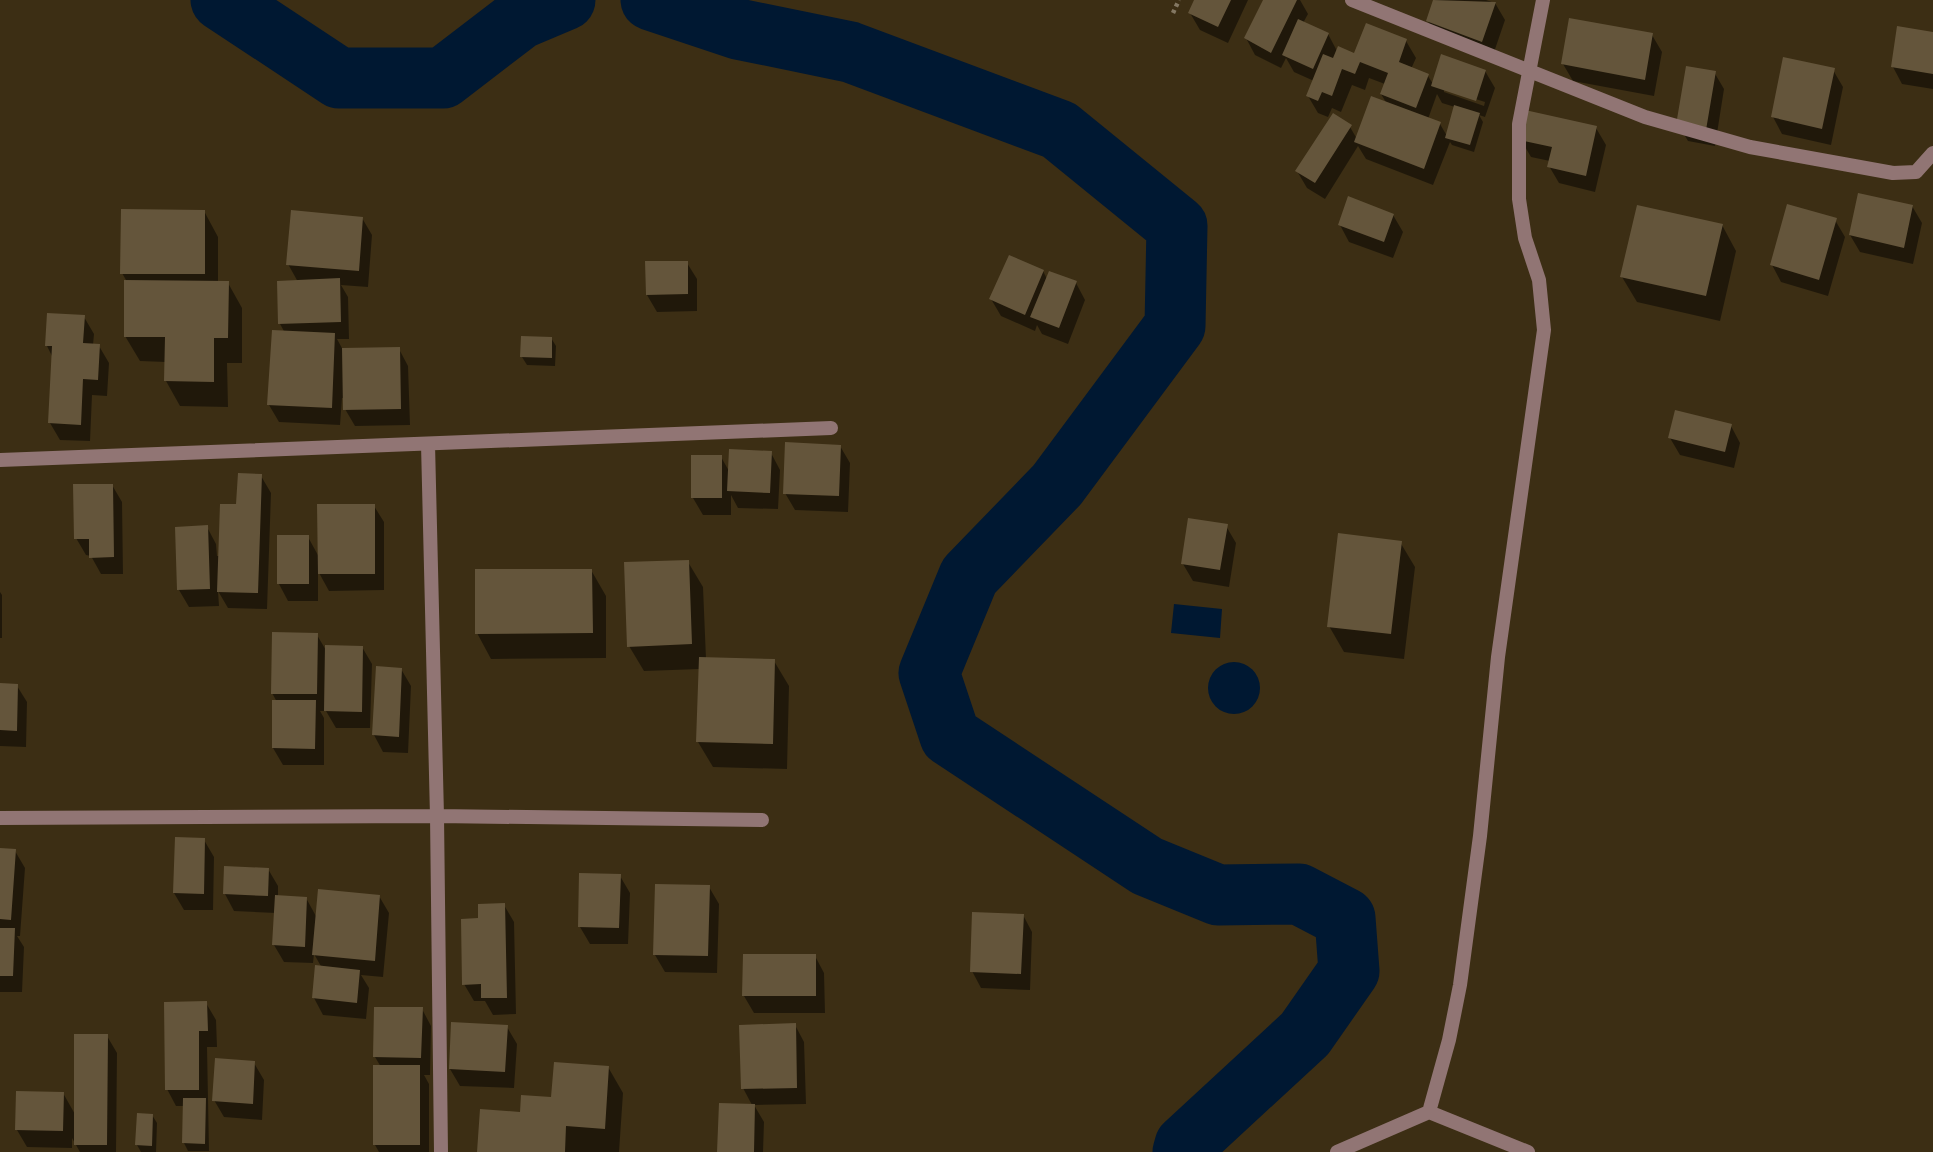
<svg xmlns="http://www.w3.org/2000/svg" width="1933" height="1152" font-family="'Libre Baskerville',serif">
<rect width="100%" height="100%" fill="#3c2e14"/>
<!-- water -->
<path fill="#001832" d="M 1174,604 L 1222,609 L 1220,638 L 1171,633 Z
M1208 688a26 26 0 1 1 52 0a26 26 0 1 1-52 0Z"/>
<!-- shadow -->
<path fill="#0007" fill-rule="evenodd" d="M 1196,0 L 1248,0 L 1228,43 L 1200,30 L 1190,13 Z
M 1265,0 L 1300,0 L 1308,14 L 1303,23 L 1328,34 L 1337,51 L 1355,55 L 1406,41 L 1416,58 L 1411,69 L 1428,76 L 1433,84 L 1485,71 L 1495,88 L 1485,117 L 1479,115 L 1483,122 L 1474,152 L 1452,145 L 1450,142 L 1433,185 L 1366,159 L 1358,146 L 1325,199 L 1307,188 L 1297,171 L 1350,127 L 1357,139 L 1387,104 L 1381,94 L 1385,84 L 1369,78 L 1365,90 L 1352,85 L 1341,112 L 1332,108 L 1328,117 L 1318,113 L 1308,96 L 1314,81 L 1294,72 L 1286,58 L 1281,68 L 1255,55 L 1246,38 ZM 1444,89 L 1485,102 L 1484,106 L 1444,92 ZM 1437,94 L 1442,103 L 1455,107 L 1447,136 L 1440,124 L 1428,119 Z
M 1435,0 L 1486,0 L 1495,3 L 1505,20 L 1492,58 L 1437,38 L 1428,21 Z
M 1933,33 L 1933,89 L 1902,84 L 1893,67 Z
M 1652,35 L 1662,52 L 1654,96 L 1573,81 L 1563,64 Z
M 1833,70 L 1843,87 L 1831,145 L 1782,134 L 1773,117 Z
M 1714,72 L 1724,89 L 1715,146 L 1688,141 L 1678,124 Z
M 1596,128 L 1606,145 L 1595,192 L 1559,183 L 1549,166 L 1550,161 L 1531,157 L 1521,140 Z
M 1912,206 L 1922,223 L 1913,264 L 1860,252 L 1850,235 Z
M 204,211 L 218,237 L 218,283 L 228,283 L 242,308 L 242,363 L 227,363 L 228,407 L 180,406 L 166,381 L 166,362 L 140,361 L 125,336 L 126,280 L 122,273 Z
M 1393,215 L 1403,232 L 1393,258 L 1349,242 L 1340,225 Z
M 362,218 L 372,235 L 368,287 L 341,285 L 348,297 L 349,339 L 337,339 L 343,350 L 399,349 L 408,366 L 410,425 L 355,426 L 345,409 L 345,398 L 342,398 L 340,425 L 279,422 L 269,405 L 285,333 L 280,324 L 298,282 L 288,264 Z
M 1835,220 L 1845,237 L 1828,296 L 1781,282 L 1772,265 Z
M 1722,225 L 1736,251 L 1720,321 L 1637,302 L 1622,277 Z
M 687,263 L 697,279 L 697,311 L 657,312 L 647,295 Z
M 1043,271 L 1047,279 L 1076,283 L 1085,300 L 1068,344 L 1042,334 L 1037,325 L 1035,331 L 1001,316 L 991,299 Z
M 84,317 L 94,334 L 93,345 L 99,346 L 109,363 L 107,396 L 92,395 L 90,441 L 60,440 L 50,423 L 53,358 L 47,346 Z
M 551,338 L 556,346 L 555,366 L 527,365 L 522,357 Z
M 1731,426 L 1740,443 L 1734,468 L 1680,455 L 1670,438 Z
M 840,446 L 850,463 L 848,512 L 795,510 L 785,493 Z
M 771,453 L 780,470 L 778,509 L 738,508 L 731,495 L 731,515 L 703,515 L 693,498 L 692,457 L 721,457 L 729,471 Z
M 261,476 L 271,493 L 267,609 L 228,608 L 218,591 L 219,606 L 189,607 L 179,590 L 207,527 L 216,544 L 217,556 L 220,556 L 238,506 Z
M 112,485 L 122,502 L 123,574 L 101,574 L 91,556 L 86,555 L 76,538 Z
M 374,506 L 384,522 L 384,590 L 329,591 L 318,571 L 318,601 L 288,601 L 279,584 L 308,537 L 319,557 Z
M 1226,526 L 1236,543 L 1229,587 L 1193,581 L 1183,564 Z
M 1400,542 L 1415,567 L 1404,659 L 1344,652 L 1329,626 Z
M 688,562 L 703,587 L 706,659 L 774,661 L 789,686 L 787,769 L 713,767 L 698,742 L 700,669 L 644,671 L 629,646 Z
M 591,570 L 606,596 L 606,658 L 491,659 L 477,633 Z
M 0,592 L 2,595 L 2,638 L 0,638 Z
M 317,635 L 327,652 L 362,647 L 372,664 L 370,728 L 336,728 L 326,711 L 320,711 L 324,718 L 324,765 L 283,765 L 273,748 L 277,702 L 272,693 Z
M 401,669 L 411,686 L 408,753 L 383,752 L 374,735 Z
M 0,685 L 17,686 L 27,702 L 26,747 L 0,746 Z
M 204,840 L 214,857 L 213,910 L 184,910 L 174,893 Z
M 0,849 L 15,851 L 25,868 L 20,936 L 17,936 L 24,947 L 22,992 L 0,992 Z
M 268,869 L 278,886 L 278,897 L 306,898 L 317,918 L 379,896 L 389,913 L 383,977 L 361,975 L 369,988 L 366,1019 L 323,1015 L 314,998 L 322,968 L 314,954 L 313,963 L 284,962 L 274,945 L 276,913 L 234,911 L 225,894 Z
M 620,876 L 630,893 L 628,944 L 590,944 L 580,927 Z
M 709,887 L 719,904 L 717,973 L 665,972 L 655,955 Z
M 504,905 L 514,922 L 516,1014 L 493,1015 L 485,1001 L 474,1001 L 464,984 L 480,920 Z
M 1023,915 L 1032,932 L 1030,990 L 981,988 L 972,971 Z
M 815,956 L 824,973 L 825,1013 L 754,1013 L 744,996 Z
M 206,1003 L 216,1020 L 217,1047 L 207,1047 L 209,1151 L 188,1151 L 184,1143 L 184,1106 L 176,1106 L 167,1089 Z
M 422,1009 L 431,1026 L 430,1075 L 424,1075 L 429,1084 L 429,1152 L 379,1152 L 375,1145 L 381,1067 L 375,1057 Z
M 795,1025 L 804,1042 L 806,1104 L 754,1105 L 764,1122 L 763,1152 L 718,1152 L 752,1105 L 743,1088 Z
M 507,1027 L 517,1044 L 514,1088 L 460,1086 L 450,1069 Z
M 107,1036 L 117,1053 L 116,1152 L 80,1152 L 72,1138 L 72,1148 L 27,1147 L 17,1130 L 63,1093 L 76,1116 Z
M 254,1063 L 264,1080 L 262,1120 L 224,1117 L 214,1100 Z
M 608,1067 L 623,1093 L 619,1152 L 479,1152 L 522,1113 Z
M 152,1115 L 157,1123 L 156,1152 L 141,1152 L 137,1145 Z"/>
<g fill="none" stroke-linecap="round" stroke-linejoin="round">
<!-- river -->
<path stroke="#001832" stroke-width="61" d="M 221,0 L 339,78 L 443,78 L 520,19 L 565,0
M 651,0 L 738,29 L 850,52 L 1059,130 L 1177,226 L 1175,326 L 1057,485 L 969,576 L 929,673 L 950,736 L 1147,866 L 1218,895 L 1299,894 L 1345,918 L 1349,971 L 1305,1034 L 1185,1145 L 1183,1152"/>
</g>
<!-- building -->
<path fill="#64553b" d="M 1194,0 L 1231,0 L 1218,27 L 1188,13 Z
M 1263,0 L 1297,0 L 1271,53 L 1244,38 Z
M 1433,0 L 1496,2 L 1482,42 L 1426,21 Z
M 1569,18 L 1653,33 L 1645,80 L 1561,64 Z
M 1298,19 L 1329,33 L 1313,69 L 1282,55 Z
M 1366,23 L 1407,39 L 1399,62 L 1429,74 L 1416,108 L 1380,94 L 1388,73 L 1360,62 L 1355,74 L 1342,69 L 1332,96 L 1322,92 L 1318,101 L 1306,96 L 1323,54 L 1333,58 L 1338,46 L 1354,53 Z
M 1897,26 L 1933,32 L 1933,74 L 1891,67 Z
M 1441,54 L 1486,70 L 1476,101 L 1431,86 Z
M 1783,57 L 1835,68 L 1822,129 L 1771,117 Z
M 1686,66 L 1716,71 L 1706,130 L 1676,125 Z
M 1371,96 L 1441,122 L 1424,169 L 1354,142 Z
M 1454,105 L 1480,113 L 1470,145 L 1445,138 Z
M 1525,110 L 1597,126 L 1586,176 L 1547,167 L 1552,147 L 1519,140 Z
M 1333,113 L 1352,125 L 1315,183 L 1295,171 Z
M 1858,193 L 1913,205 L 1904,248 L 1849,235 Z
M 1348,196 L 1394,214 L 1384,242 L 1338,225 Z
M 1787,204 L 1837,218 L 1819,280 L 1770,265 Z
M 1637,205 L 1723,224 L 1706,296 L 1620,277 Z
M 121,209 L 205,210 L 205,274 L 120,274 Z
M 291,210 L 363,217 L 359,271 L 286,265 Z
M 1009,255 L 1044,270 L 1025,315 L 989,299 Z
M 645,261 L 688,261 L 688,294 L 646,295 Z
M 1049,271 L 1077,281 L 1059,328 L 1030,317 Z
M 340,278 L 341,322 L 278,324 L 277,281 Z
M 124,280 L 229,281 L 228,338 L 214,338 L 214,382 L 164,381 L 165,337 L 124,337 Z
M 47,313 L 85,315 L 83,343 L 100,344 L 98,380 L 83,379 L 81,425 L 48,423 L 52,346 L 45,346 Z
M 272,330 L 335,333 L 332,408 L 267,405 Z
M 521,336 L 552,337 L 552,358 L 520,357 Z
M 400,347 L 401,409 L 343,410 L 342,348 Z
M 1675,410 L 1732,424 L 1725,452 L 1668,438 Z
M 785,442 L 841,445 L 839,496 L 783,494 Z
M 729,449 L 772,451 L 770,493 L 727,491 Z
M 691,455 L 722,455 L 722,498 L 691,498 Z
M 238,473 L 262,474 L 258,593 L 217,592 L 220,504 L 236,504 Z
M 73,484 L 113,484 L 114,557 L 89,558 L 89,539 L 74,539 Z
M 317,504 L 375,504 L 375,574 L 318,574 Z
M 1188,518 L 1228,524 L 1220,570 L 1181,564 Z
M 208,525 L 210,589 L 177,590 L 175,527 Z
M 1338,533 L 1402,541 L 1391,634 L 1327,627 Z
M 277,535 L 309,535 L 309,584 L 277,584 Z
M 689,560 L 692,644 L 627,647 L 624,562 Z
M 475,569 L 592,569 L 593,633 L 475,634 Z
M 272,632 L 318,633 L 317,694 L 271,694 Z
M 325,645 L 363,646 L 362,712 L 324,711 Z
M 699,657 L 775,659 L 773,744 L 696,742 Z
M 376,666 L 402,668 L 399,737 L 372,735 Z
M 0,683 L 18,684 L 17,731 L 0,730 Z
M 272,700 L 316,700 L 315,749 L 272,748 Z
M 175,837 L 205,838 L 204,894 L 173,893 Z
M 0,848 L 16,849 L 11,920 L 0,919 Z
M 224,866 L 269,868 L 268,896 L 223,894 Z
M 579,873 L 621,874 L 619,928 L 578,927 Z
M 655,884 L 710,885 L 708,956 L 653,955 Z
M 318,889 L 380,895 L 375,961 L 312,955 Z
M 275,895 L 307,897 L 305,947 L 272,945 Z
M 505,903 L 507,998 L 481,998 L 481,984 L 462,985 L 461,919 L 478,918 L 478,904 Z
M 972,912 L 1024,914 L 1021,974 L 970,972 Z
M 0,928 L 15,928 L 13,976 L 0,976 Z
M 743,954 L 816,954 L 816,996 L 742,996 Z
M 315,965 L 360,970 L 357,1003 L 312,998 Z
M 207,1001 L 208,1031 L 199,1031 L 199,1090 L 165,1090 L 164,1002 Z
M 374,1007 L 423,1007 L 421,1058 L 373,1057 Z
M 451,1022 L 508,1025 L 505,1072 L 449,1069 Z
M 796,1023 L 797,1088 L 741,1089 L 739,1025 Z
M 74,1034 L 108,1034 L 107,1145 L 74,1145 Z
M 215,1058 L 255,1061 L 253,1104 L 212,1101 Z
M 554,1062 L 609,1066 L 605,1129 L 566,1126 L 565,1152 L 477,1152 L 480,1109 L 520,1112 L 521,1095 L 551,1097 Z
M 373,1065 L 420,1065 L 420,1145 L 373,1145 Z
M 16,1091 L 64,1092 L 63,1131 L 15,1130 Z
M 183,1098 L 206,1098 L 205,1144 L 182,1143 Z
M 719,1103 L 755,1104 L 754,1152 L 717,1152 Z
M 137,1113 L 153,1114 L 152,1146 L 135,1145 Z"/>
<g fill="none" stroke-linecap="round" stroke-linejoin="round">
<!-- path -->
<path stroke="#847863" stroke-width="4.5" stroke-dasharray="3.5 3.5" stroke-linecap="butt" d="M 1173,13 L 1179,0"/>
<!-- street -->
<path stroke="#917574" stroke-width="14" d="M 1352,0 L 1645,117 L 1750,147 L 1893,173 L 1916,172 L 1933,153
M 428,444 L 437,816 L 441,1152
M 0,460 L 831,428
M 0,818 L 437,816 L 762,820
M 1429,1112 L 1449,1040 L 1460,985 L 1480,836 L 1498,657 L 1544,330 L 1539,280 L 1525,238 L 1519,199 L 1519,124 L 1543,0
M 1337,1152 L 1429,1112 L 1528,1152"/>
</g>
</svg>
